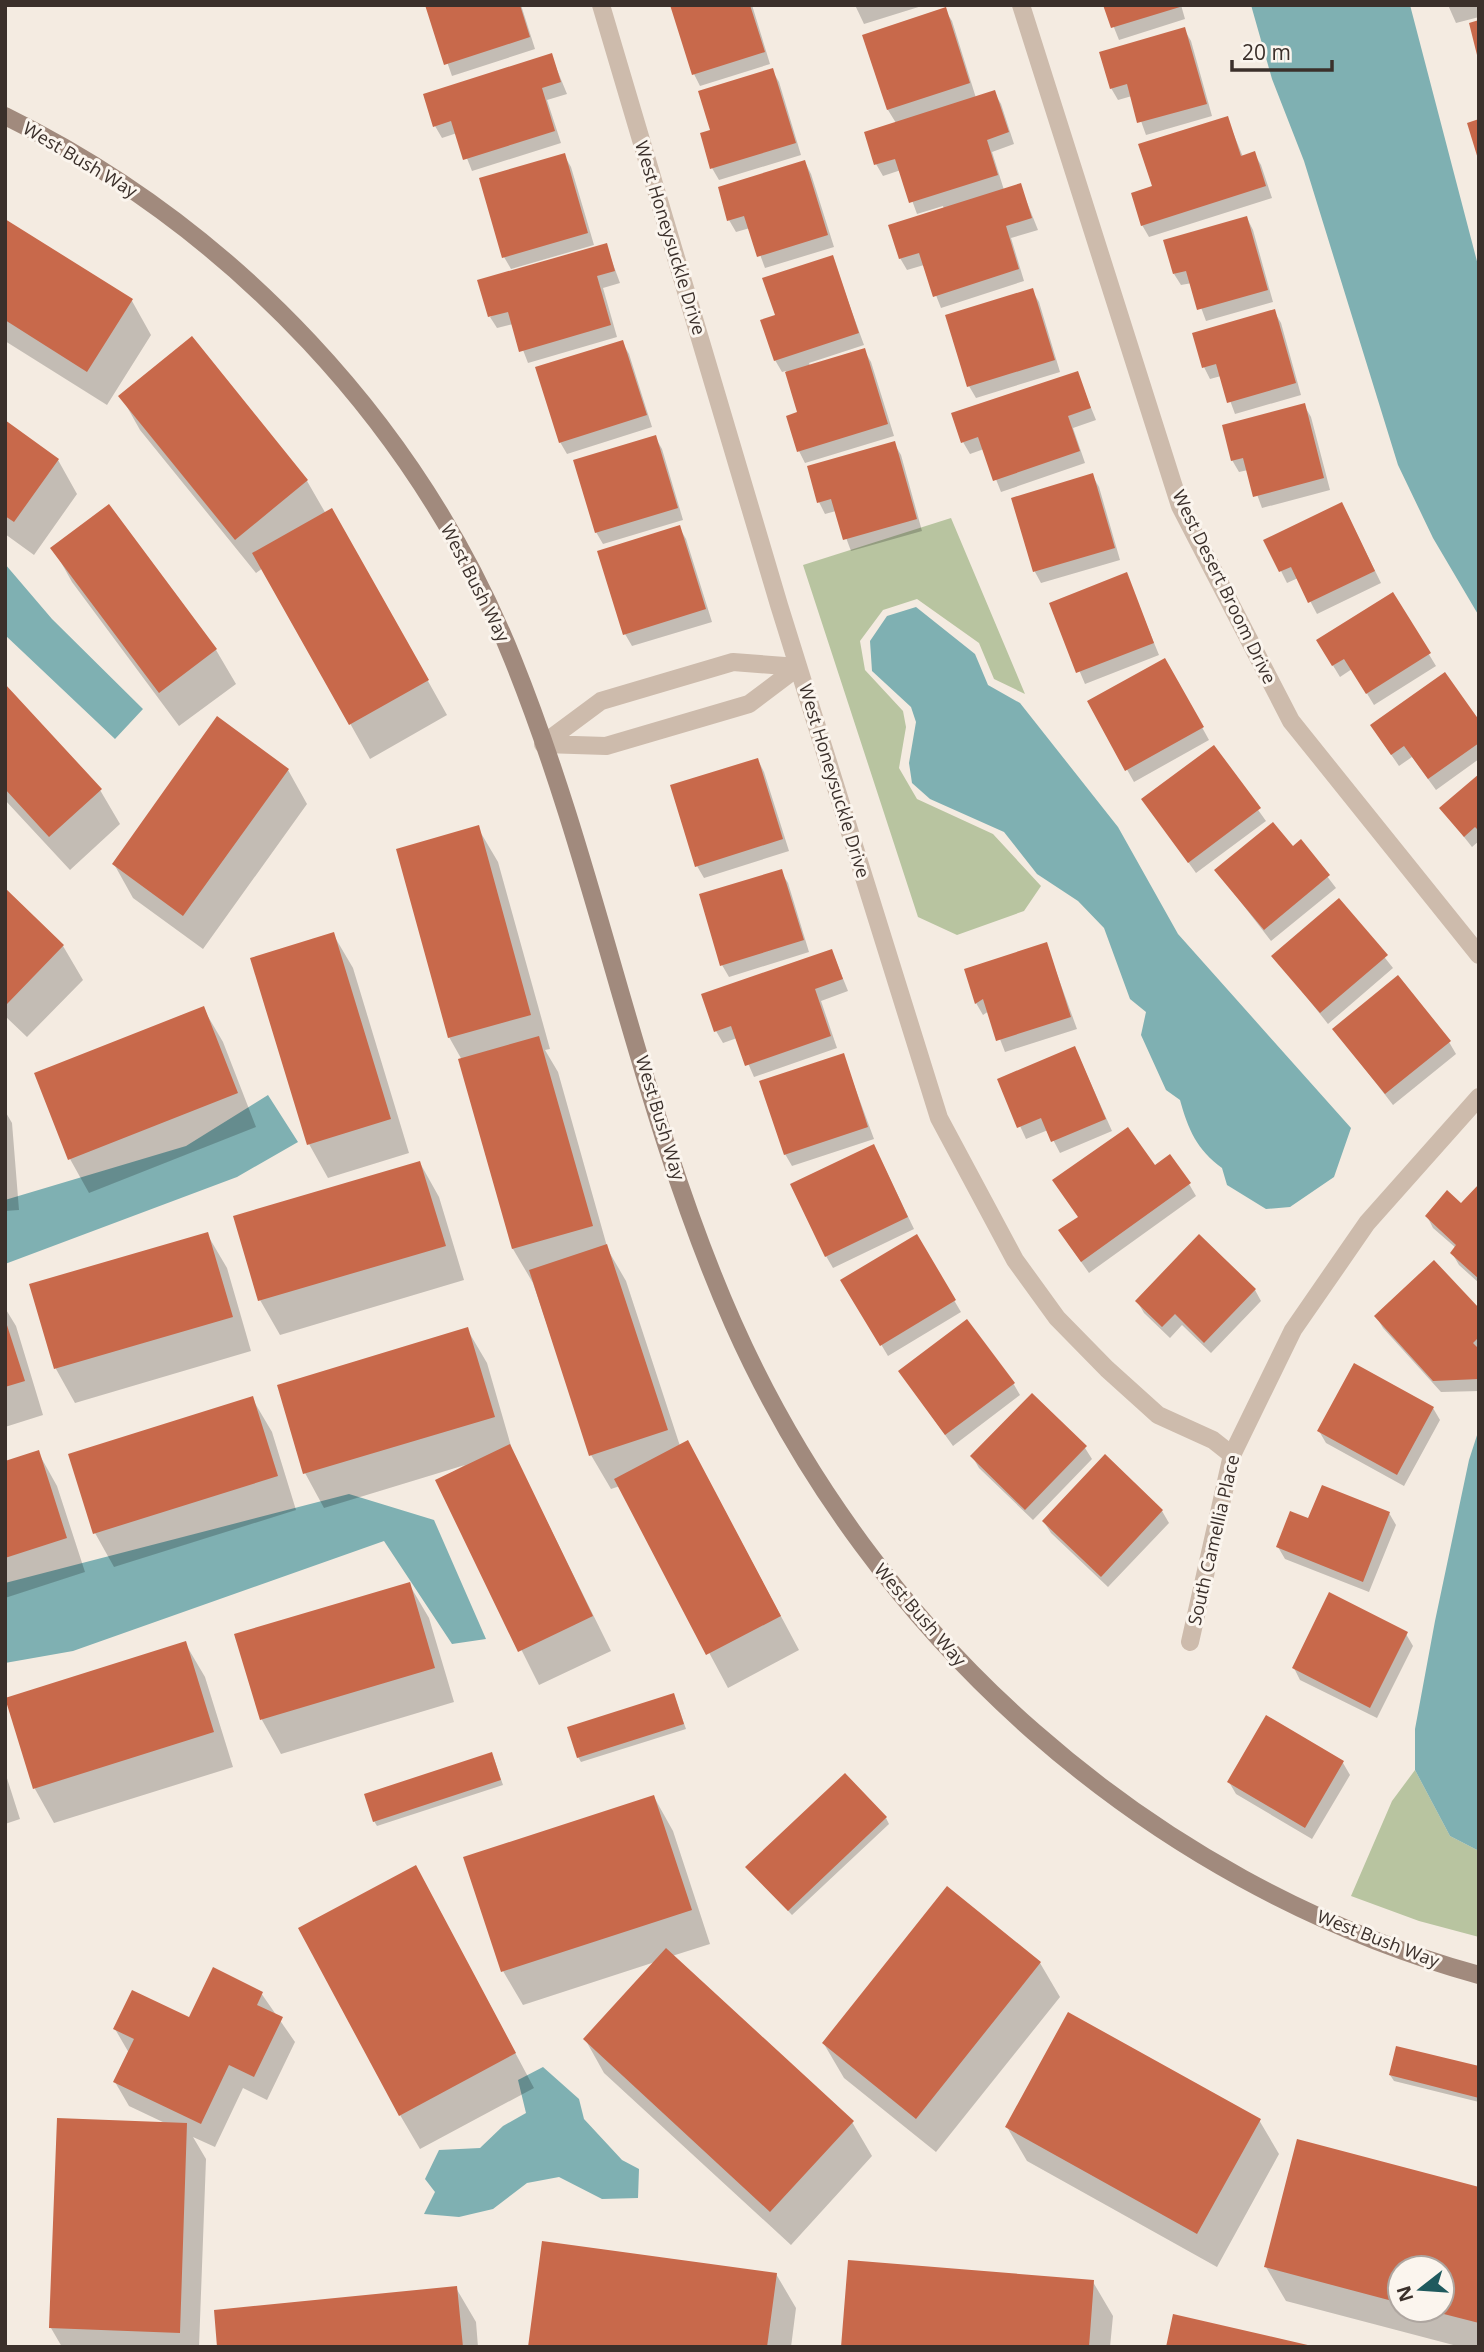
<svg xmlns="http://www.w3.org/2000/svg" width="1484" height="2352" font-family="'Open Sans',sans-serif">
<rect width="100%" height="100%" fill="#f4ebe1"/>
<!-- green -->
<path fill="#b8c4a0" d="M 951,518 L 1025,694 L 994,679 L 979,643 L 917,599 L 883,610 L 860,641 L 865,670 L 903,711 L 906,727 L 899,768 L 917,799 L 993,834 L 1041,886 L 1024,911 L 957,935 L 918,917 L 803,565 Z
M 1415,1770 L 1450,1836 L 1479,1851 L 1479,1937 L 1419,1921 L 1351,1896 L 1392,1801 Z"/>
<!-- water -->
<path fill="#7fb0b2" d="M 1251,5 L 1410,5 L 1479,269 L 1479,616 L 1433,538 L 1398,465 L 1304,161 L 1272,79 Z
M 5,564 L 52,619 L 143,709 L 115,739 L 5,635 Z
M 916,607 L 975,654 L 988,685 L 1020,703 L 1118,827 L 1178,934 L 1351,1128 L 1334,1177 L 1290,1207 L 1266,1209 L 1227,1185 L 1222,1168 C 1197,1150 1188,1129 1180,1100 L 1166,1090 L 1141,1035 L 1146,1012 L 1130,999 L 1104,928 L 1078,901 L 1037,874 L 1004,832 L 930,799 L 912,783 L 909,763 L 916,722 L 911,707 L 872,671 L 870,641 L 887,616 Z
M 268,1095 L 298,1142 L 237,1177 L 5,1264 L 5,1200 L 186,1146 Z
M 1479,1429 L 1479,1851 L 1450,1836 L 1415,1770 L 1415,1729 L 1435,1621 L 1469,1460 Z
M 349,1494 L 434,1520 L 486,1639 L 452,1644 L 384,1541 L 73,1651 L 5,1663 L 5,1583 Z
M 543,2067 L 579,2099 L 584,2119 L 622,2160 L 639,2169 L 638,2198 L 602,2199 L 559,2177 L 527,2183 L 493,2209 L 459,2217 L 424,2214 L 435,2192 L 425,2179 L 439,2150 L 480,2148 L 503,2126 L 526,2113 L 518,2080 Z"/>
<!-- shadow -->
<path fill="#0003" fill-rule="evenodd" d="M 427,5 L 521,5 L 535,49 L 452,76 Z
M 672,5 L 752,5 L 770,64 L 700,86 L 694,74 Z
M 855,5 L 925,5 L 864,24 Z
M 1105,5 L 1181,5 L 1185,19 L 1119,40 Z
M 1448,5 L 1479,5 L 1479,17 L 1456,23 Z
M 945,10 L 952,21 L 976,98 L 994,92 L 1001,104 L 1014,144 L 992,152 L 1004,190 L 1020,185 L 1038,230 L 1011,238 L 1024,281 L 941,308 L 924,265 L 907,270 L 900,258 L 944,209 L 943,206 L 917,214 L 901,170 L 883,176 L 876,164 L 896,123 L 888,110 L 864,36 Z
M 1184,29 L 1191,41 L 1212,116 L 1146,135 L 1132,96 L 1118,100 L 1111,88 Z
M 551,55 L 567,94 L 547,100 L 561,143 L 472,171 L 457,133 L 442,138 L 435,126 Z
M 772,70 L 779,82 L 801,155 L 719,180 L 712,168 Z
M 1227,118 L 1243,157 L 1254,153 L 1261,165 L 1272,198 L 1149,237 L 1142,225 L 1154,187 Z
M 564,155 L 571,167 L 594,245 L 511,269 L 504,257 Z
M 805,162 L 811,174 L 834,247 L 765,268 L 750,228 L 736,232 L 729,220 Z
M 1247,218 L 1253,230 L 1273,302 L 1206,321 L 1192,283 L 1181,285 L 1174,274 Z
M 5,221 L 132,301 L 151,335 L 107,405 L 5,341 Z
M 606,245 L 620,283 L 603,288 L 617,337 L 528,363 L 513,324 L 497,328 L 490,317 Z
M 832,257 L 864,345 L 809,363 L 810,366 L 864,350 L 871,362 L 894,436 L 805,463 L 799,451 L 799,414 L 786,371 L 782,372 L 775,360 L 777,317 Z
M 1032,290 L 1039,302 L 1060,372 L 976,398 L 969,386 Z
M 1274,311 L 1281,323 L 1301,395 L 1235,414 L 1221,376 L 1210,379 L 1204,367 Z
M 192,338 L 307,481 L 326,514 L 351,544 L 447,715 L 370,759 L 263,568 L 256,573 L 140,430 L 121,396 Z
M 622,342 L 629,354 L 652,427 L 567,454 L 560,442 Z
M 1077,373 L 1096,420 L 1073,428 L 1085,463 L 1001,492 L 984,449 L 970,454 L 963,442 Z
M 1304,405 L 1311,417 L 1330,490 L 1262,508 L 1248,470 L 1239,472 L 1232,460 Z
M 5,423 L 58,460 L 77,494 L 34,555 L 5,534 Z
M 655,437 L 662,449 L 683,520 L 603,544 L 596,532 Z
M 894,443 L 901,455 L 922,531 L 851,551 L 836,511 L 825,514 L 819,502 Z
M 1092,475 L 1099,487 L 1120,560 L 1041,583 L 1035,572 L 1013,499 Z
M 109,506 L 216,650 L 236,684 L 179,726 L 72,582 L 53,548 Z
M 1348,516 L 1381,583 L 1317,614 L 1298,578 L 1287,583 L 1266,541 Z
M 679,527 L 686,539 L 712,622 L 632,646 L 625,634 Z
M 1126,574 L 1159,655 L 1085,684 L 1051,604 Z
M 1393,595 L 1436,666 L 1374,705 L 1352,669 L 1340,677 L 1318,641 Z
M 1165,660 L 1209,740 L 1134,782 L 1089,702 Z
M 5,686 L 100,790 L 120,824 L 70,870 L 5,800 Z
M 1479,723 L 1479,759 L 1436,790 L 1412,757 L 1399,766 L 1379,737 Z
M 1213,747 L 1266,821 L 1196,873 L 1143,799 Z
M 758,760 L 764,772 L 789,851 L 704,878 L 697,866 Z
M 288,770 L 307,804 L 203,949 L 133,898 L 114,864 Z
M 1479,776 L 1479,841 L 1472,847 L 1441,808 Z
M 478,828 L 498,862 L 550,1049 L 545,1050 L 558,1072 L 608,1250 L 626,1281 L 680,1446 L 688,1442 L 799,1650 L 728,1688 L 620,1486 L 611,1489 L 591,1455 L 533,1283 L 513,1249 L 462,1060 L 449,1037 Z
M 1301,842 L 1336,888 L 1271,941 L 1216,870 L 1293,848 Z
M 781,872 L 788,883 L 809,952 L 729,977 L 722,965 Z
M 5,890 L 63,946 L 83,980 L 27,1037 L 5,1016 Z
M 1339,900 L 1393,968 L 1328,1024 L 1274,956 Z
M 333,934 L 353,968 L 409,1153 L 328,1178 L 309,1144 Z
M 1046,944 L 1077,1029 L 1005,1052 L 989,1011 L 983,1015 L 976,1003 L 966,970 Z
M 832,951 L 848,991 L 821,1001 L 837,1048 L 754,1077 L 737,1038 L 723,1043 L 716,1031 Z
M 203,1008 L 223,1042 L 256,1127 L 89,1193 L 70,1159 Z
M 1334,1029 L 1449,1042 L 1456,1054 L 1393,1105 Z
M 1075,1048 L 1112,1131 L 1060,1153 L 1048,1130 L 1026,1139 L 999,1080 Z
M 843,1055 L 874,1139 L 792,1166 L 785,1154 Z
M 5,1111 L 12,1123 L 19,1210 L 5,1211 Z
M 880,1158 L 914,1229 L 833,1268 L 826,1256 Z
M 420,1163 L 439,1197 L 464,1280 L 280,1335 L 260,1300 L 236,1217 Z
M 1154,1167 L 1189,1184 L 1196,1196 L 1089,1273 L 1067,1242 Z
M 1479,1186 L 1479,1283 L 1459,1265 L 1452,1253 L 1456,1248 L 1433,1228 L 1427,1216 L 1461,1206 Z
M 207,1234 L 227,1268 L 251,1351 L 75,1403 L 56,1369 L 31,1286 Z
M 916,1236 L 961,1312 L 888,1356 L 843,1281 Z
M 1255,1290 L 1261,1301 L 1211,1353 L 1182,1325 L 1170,1338 L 1144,1313 L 1137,1301 Z
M 5,1308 L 16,1326 L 43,1415 L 5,1427 Z
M 1479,1311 L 1479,1391 L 1441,1392 L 1383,1328 L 1376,1316 Z
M 467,1329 L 487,1363 L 513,1453 L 611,1651 L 539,1685 L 437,1481 L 465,1465 L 324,1508 L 305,1473 L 279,1387 Z
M 900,1372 L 1013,1383 L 1020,1395 L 953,1446 Z
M 252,1398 L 272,1432 L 296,1510 L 114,1567 L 95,1533 Z
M 1433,1408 L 1440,1420 L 1404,1486 L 1326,1443 L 1319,1431 Z
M 1085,1448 L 1092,1459 L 1033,1520 L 979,1468 L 972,1456 Z
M 38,1452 L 57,1486 L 85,1572 L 5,1598 L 5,1462 Z
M 1162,1511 L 1169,1523 L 1108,1587 L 1051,1533 L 1044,1522 Z
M 1389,1513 L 1396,1525 L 1369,1592 L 1285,1559 L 1278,1547 L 1309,1520 Z
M 409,1584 L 429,1618 L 454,1702 L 281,1754 L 262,1720 L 237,1635 Z
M 1406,1634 L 1413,1646 L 1377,1718 L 1300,1680 L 1294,1668 Z
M 185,1643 L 205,1677 L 233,1767 L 54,1823 L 35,1789 L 6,1699 Z
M 674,1695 L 686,1729 L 581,1762 L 578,1757 Z
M 494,1759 L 503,1785 L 377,1826 L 374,1821 Z
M 1343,1763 L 1350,1775 L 1312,1839 L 1236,1794 L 1229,1782 Z
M 5,1772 L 20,1819 L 5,1824 Z
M 654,1797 L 673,1831 L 710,1944 L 672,1956 L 852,2122 L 872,2156 L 791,2245 L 604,2073 L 585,2039 L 655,1962 L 523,2005 L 503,1971 Z
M 886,1818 L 889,1824 L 792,1915 L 751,1872 Z
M 435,1902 L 534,2088 L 420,2149 L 400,2115 Z
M 1040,1963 L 1060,1997 L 936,2152 L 844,2078 L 824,2044 Z
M 261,1993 L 295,2042 L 267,2100 L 243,2088 L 215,2147 L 193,2137 L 206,2159 L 199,2347 L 62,2347 L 51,2328 L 167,2124 L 129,2106 L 115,2082 L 129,2053 L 115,2029 L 190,2019 Z
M 1479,2068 L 1479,2102 L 1394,2081 L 1390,2075 Z
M 1259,2120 L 1279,2154 L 1217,2267 L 1027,2161 L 1007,2127 Z
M 1479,2189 L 1479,2347 L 1461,2347 L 1286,2301 L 1266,2267 ZM 1400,2268 L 1442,2268 L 1442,2310 L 1400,2310 Z
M 776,2274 L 796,2308 L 791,2347 L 530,2347 Z
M 1093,2282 L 1113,2316 L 1110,2347 L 843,2347 Z
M 456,2288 L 476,2322 L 478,2347 L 219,2347 Z"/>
<!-- building -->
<path fill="#c8694b" d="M 425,5 L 520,5 L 530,37 L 444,65 Z
M 670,5 L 750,5 L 765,52 L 692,75 Z
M 1103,5 L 1179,5 L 1180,7 L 1111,28 Z
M 946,7 L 970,83 L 887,110 L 862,35 Z
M 1479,20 L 1479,59 L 1478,59 L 1469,23 Z
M 1185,27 L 1207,104 L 1137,123 L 1127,84 L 1110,89 L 1099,52 Z
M 552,53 L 561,82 L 542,88 L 555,131 L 463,160 L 451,121 L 433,127 L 423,94 Z
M 773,68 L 796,143 L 710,169 L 700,133 L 710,130 L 698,91 Z
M 995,90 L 1009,132 L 987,140 L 998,175 L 909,203 L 895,159 L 874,165 L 864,132 Z
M 1228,116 L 1241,156 L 1255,151 L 1266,186 L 1141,226 L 1131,193 L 1152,186 L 1138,144 Z
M 1479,119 L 1479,159 L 1478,159 L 1467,123 Z
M 565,153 L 588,233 L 502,258 L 479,178 Z
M 805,160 L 828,235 L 757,257 L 744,216 L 727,221 L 718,187 Z
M 1021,183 L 1032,218 L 1006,226 L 1019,269 L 933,297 L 919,253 L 899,259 L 888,225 Z
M 1247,216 L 1268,290 L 1197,310 L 1186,271 L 1173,274 L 1163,240 Z
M 5,219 L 133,299 L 87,372 L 5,320 Z
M 607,243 L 615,271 L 597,276 L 611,325 L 519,352 L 508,312 L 488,317 L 477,280 Z
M 833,255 L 859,333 L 774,361 L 760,320 L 775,315 L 762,278 Z
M 1033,288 L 1055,360 L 967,387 L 945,315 Z
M 1275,309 L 1296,383 L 1227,403 L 1216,364 L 1202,368 L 1192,333 Z
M 192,336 L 308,480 L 235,540 L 118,396 Z
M 623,340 L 647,415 L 559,443 L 535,367 Z
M 865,348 L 888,424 L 797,452 L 786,416 L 797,412 L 785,372 Z
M 1078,371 L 1091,408 L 1068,416 L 1080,451 L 993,481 L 978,437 L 961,443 L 951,413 Z
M 1305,403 L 1324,478 L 1253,497 L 1243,458 L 1231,461 L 1222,425 Z
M 5,420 L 59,459 L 14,522 L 5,516 Z
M 656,435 L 678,508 L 595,533 L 573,460 Z
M 895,441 L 917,519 L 843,540 L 831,499 L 817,503 L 807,466 Z
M 1093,473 L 1115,548 L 1033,572 L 1011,498 Z
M 1342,502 L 1375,571 L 1308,603 L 1291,567 L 1279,572 L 1263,540 Z
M 109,504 L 217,649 L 159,693 L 50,548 Z
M 332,508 L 429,680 L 349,725 L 252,553 Z
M 680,525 L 706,609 L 623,635 L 597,551 Z
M 1127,572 L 1154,643 L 1076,673 L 1049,603 Z
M 1393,592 L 1431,653 L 1366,694 L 1344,659 L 1332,666 L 1316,640 Z
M 1165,658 L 1204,727 L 1125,771 L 1087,701 Z
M 1445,672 L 1479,720 L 1479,743 L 1428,779 L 1404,746 L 1391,755 L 1370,725 Z
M 5,684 L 102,789 L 49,837 L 5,789 Z
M 217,716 L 289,769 L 183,916 L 112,864 Z
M 1214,745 L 1261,808 L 1188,863 L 1141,799 Z
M 758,758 L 783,839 L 695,867 L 670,785 Z
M 1479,774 L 1479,831 L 1475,827 L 1464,837 L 1439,808 Z
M 1273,822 L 1293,846 L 1301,839 L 1330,875 L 1264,930 L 1214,870 Z
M 479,825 L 531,1015 L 448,1038 L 396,849 Z
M 782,869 L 804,940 L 720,966 L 699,894 Z
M 5,888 L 64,945 L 7,1004 L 5,1003 Z
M 1339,898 L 1388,955 L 1320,1013 L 1271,956 Z
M 334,932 L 391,1119 L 307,1145 L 250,958 Z
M 1047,942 L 1071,1017 L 996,1041 L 983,999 L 975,1004 L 964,969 Z
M 832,949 L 843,979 L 815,989 L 831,1036 L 745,1066 L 731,1026 L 714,1032 L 701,994 Z
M 1398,975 L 1451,1041 L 1385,1094 L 1332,1029 Z
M 204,1006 L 238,1093 L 68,1160 L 34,1073 Z
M 539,1036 L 593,1226 L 512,1249 L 458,1059 Z
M 1075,1046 L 1106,1119 L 1051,1142 L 1041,1118 L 1017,1128 L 997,1079 Z
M 844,1053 L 868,1127 L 784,1155 L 759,1081 Z
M 1128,1127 L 1155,1165 L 1170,1154 L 1191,1183 L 1081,1262 L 1058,1230 L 1078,1217 L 1052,1180 Z
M 874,1144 L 908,1217 L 825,1257 L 790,1184 Z
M 420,1161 L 446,1246 L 258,1301 L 233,1216 Z
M 1479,1184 L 1479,1279 L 1450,1253 L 1456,1245 L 1425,1216 L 1447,1190 L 1461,1203 Z
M 208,1232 L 233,1317 L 54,1369 L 29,1284 Z
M 917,1234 L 956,1300 L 880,1346 L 840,1280 Z
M 1199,1234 L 1256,1289 L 1204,1343 L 1175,1314 L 1162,1327 L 1135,1301 Z
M 607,1244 L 668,1430 L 589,1456 L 529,1270 Z
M 1434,1260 L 1479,1308 L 1479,1337 L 1473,1343 L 1479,1349 L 1479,1379 L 1433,1381 L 1374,1316 Z
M 5,1319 L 25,1381 L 5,1387 Z
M 967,1319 L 1015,1383 L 945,1435 L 898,1371 Z
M 468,1327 L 495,1417 L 303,1474 L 277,1385 Z
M 1354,1363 L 1434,1407 L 1397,1475 L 1317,1431 Z
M 1032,1393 L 1087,1446 L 1025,1510 L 970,1456 Z
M 253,1396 L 278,1476 L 93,1534 L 68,1454 Z
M 688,1440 L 781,1616 L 706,1655 L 614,1479 Z
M 510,1444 L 593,1616 L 518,1652 L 435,1480 Z
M 39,1450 L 67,1538 L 5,1558 L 5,1461 Z
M 1105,1454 L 1163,1510 L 1101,1577 L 1042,1521 Z
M 1322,1485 L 1390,1512 L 1363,1582 L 1276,1547 L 1290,1511 L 1308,1518 Z
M 410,1582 L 435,1668 L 260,1720 L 234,1634 Z
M 1329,1592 L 1408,1632 L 1370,1708 L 1292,1668 Z
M 186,1641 L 214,1732 L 33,1789 L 5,1698 Z
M 674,1693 L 684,1724 L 577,1758 L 567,1727 Z
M 1266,1715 L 1344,1761 L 1305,1828 L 1227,1782 Z
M 492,1752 L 501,1780 L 373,1822 L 364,1794 Z
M 845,1773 L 887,1817 L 788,1911 L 745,1867 Z
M 654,1795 L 692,1910 L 501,1972 L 463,1857 Z
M 416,1865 L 516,2053 L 399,2116 L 298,1928 Z
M 947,1886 L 1041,1962 L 916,2119 L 822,2043 Z
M 666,1948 L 854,2121 L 770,2212 L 583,2039 Z
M 213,1967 L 263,1992 L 257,2005 L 283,2017 L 254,2077 L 229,2065 L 201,2124 L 113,2082 L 134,2039 L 113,2029 L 132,1990 L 189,2017 Z
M 1068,2012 L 1261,2119 L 1197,2234 L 1005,2127 Z
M 1396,2046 L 1479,2066 L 1479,2098 L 1389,2075 Z
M 57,2118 L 187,2123 L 180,2333 L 49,2328 Z
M 1297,2139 L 1479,2187 L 1479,2323 L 1432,2311 L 1442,2310 L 1442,2268 L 1400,2268 L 1400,2303 L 1264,2267 Z
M 542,2241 L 777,2273 L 767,2347 L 528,2347 Z
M 848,2260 L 1094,2280 L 1089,2347 L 841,2347 Z
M 457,2286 L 463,2347 L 217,2347 L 214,2310 Z
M 1173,2314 L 1312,2346 L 1312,2347 L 1166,2347 Z"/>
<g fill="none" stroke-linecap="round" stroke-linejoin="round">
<!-- street -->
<path stroke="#cdbbac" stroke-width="18" d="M 601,5 L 779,605 L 939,1118 L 1015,1260 L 1057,1318 L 1107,1369 L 1158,1415 L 1213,1440 L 1232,1455
M 1021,5 L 1180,506 L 1291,721 L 1479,955
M 543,744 L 601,701 L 733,662 L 798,667
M 543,744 L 606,746 L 749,704 L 798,667
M 1190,1642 L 1232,1455 L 1293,1330 L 1367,1223 L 1479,1097"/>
<!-- secondary -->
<path stroke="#a18a7d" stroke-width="18" d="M 5,116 C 233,228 419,425 513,660 C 600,876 639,1110 733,1323 C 872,1636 1148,1883 1479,1975"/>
</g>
<g text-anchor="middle" stroke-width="6" stroke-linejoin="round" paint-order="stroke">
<!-- street labels -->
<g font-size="18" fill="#3b302b" stroke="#fbf5ee">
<text transform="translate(80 160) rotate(31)" y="6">West Bush Way</text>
<text transform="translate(670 238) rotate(73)" y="6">West Honeysuckle Drive</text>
<text transform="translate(475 583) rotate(63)" y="6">West Bush Way</text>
<text transform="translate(1224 587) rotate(64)" y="6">West Desert Broom Drive</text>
<text transform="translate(834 781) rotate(73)" y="6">West Honeysuckle Drive</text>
<text transform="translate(660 1118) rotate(73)" y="6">West Bush Way</text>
<text transform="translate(1214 1540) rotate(-77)" y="6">South Camellia Place</text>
<text transform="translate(920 1615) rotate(49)" y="6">West Bush Way</text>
<text transform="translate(1378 1939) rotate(21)" y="6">West Bush Way</text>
</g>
</g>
<!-- border -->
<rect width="1484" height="2352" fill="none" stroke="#3b302b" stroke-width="14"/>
<!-- north arrow -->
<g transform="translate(1421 2289) rotate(253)"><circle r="33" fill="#fbf5ee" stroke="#aea6a0" stroke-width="2"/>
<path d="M0-5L12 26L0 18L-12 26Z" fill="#1f5a5e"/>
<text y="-10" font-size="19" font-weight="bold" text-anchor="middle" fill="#3b302b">N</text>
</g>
<!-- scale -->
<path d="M1232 60v10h100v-10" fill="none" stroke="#3b302b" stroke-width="3.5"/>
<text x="1242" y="60" font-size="21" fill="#3b302b" stroke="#fbf5ee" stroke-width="5" paint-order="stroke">20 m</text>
</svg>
